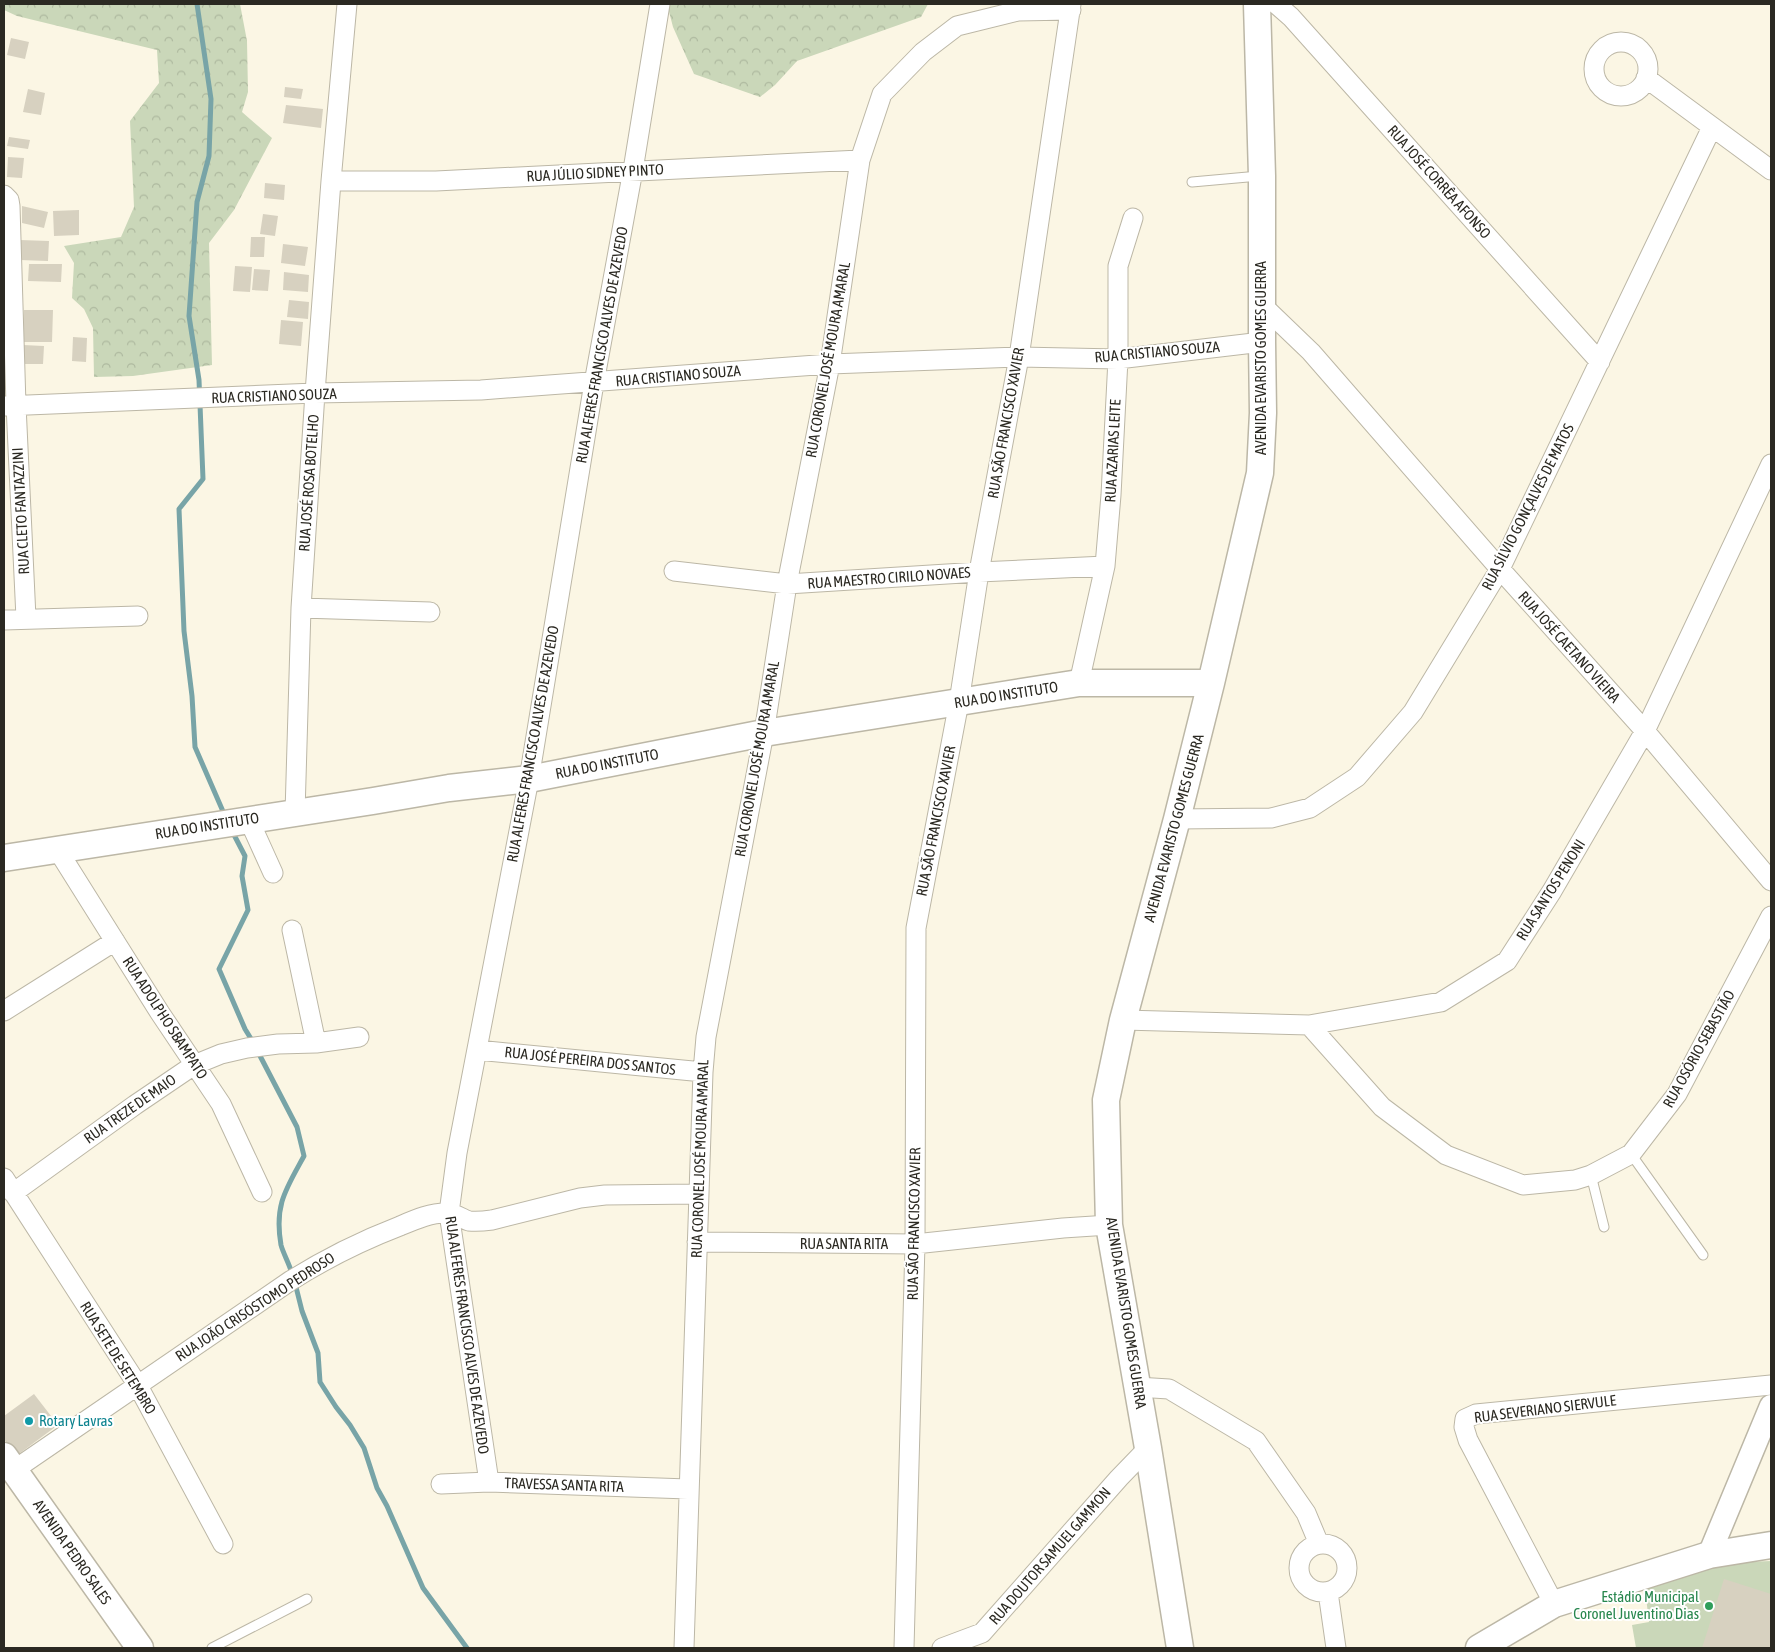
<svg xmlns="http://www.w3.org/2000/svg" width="1775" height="1652" font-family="'Asap Condensed',sans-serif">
<defs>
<pattern id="forest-crowns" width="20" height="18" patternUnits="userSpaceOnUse" patternTransform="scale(1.25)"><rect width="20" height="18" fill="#cad7b9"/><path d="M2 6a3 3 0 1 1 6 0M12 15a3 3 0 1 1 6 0" fill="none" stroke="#aeb99f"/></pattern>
</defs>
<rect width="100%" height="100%" fill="#fbf6e4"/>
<!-- forest -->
<path fill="url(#forest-crowns)" d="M 4,4 L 240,4 L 247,41 L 248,92 L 242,112 L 272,138 L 234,210 L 209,243 L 212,365 L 133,376 L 94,377 L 93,328 L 84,309 L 72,298 L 74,263 L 64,246 L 121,237 L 134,207 L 130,121 L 159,83 L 157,50 L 17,16 L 4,10 Z
M 667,4 L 928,4 L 921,17 L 797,61 L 775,85 L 760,97 L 694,74 L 673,27 Z"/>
<!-- park -->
<path fill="#cad7b9" d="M 1771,1561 L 1771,1648 L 1636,1648 L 1632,1625 L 1649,1622 L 1645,1589 L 1722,1563 Z"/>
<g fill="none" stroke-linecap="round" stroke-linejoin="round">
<!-- stream -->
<path stroke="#78a4a7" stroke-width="5" d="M 197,4 L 211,99 L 209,156 L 197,202 L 189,316 L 199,380 L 203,479 L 179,509 L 184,631 L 192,696 L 195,747 L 225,816
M 232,831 L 245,856 L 242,876 L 248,910 L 219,969 L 245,1029 L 253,1042
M 258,1052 L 297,1127 L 304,1156 C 286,1189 274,1205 281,1245 C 283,1253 290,1265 292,1274
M 295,1283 L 302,1311 L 318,1353 L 320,1382 L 336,1407 L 350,1425 L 364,1448 L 377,1488 L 387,1506 L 423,1588 L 467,1648"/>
</g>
<!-- building -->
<path fill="#d7d1c0" d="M 11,38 L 29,42 L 25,59 L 7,55 Z
M 285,87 L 303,89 L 301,99 L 284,97 Z
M 28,89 L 45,93 L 41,115 L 23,112 Z
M 286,105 L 323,109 L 321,128 L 283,123 Z
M 9,137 L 30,140 L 28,149 L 7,146 Z
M 8,157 L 24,158 L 22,178 L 7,177 Z
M 265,183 L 285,185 L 284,200 L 264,198 Z
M 22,206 L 48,212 L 44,228 L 22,223 Z
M 79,210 L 79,235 L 54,236 L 53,211 Z
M 263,214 L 278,216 L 275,236 L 260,234 Z
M 251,237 L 265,237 L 264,257 L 250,257 Z
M 20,240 L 49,241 L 48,261 L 20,260 Z
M 283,244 L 308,247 L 305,266 L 281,263 Z
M 29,264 L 62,264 L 61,282 L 28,281 Z
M 235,266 L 252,267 L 250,292 L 233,291 Z
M 254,269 L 270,270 L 268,291 L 252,290 Z
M 284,272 L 309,275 L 308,292 L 283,290 Z
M 289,300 L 309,302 L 308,319 L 287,317 Z
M 24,310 L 53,310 L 52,342 L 23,342 Z
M 281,320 L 303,322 L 301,346 L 279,344 Z
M 73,337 L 87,338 L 86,362 L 72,361 Z
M 23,345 L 44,346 L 43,364 L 23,364 Z
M 34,1394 L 58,1425 L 16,1456 L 4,1439 L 4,1416 Z
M 1724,1579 L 1771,1594 L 1771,1648 L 1702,1648 Z"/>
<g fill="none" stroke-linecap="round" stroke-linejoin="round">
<!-- service casing -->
<g stroke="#bcb7a6" stroke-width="11">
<path id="service" d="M 1192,182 L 1259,176
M 1631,1154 L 1703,1255
M 1591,1175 L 1604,1227
M 212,1648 L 307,1599"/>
</g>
<!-- minor casing -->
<g stroke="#bcb7a6" stroke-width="21">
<path id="minor" d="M 1276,4 L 1291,17 L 1600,362
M1594 69a27 27 0 1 1 54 0a27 27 0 1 1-54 0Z
M 1646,78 L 1771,170
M 331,181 L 436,181 L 860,160
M 4,195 L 9,200 L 10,206 L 16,405 L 26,618
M 1262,305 L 1311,352 L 1500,569 L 1645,731 L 1771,881
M 4,406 L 315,393 L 481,390 L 830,364 L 1019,357 L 1118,359 L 1262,342
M 674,571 L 787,584 L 979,572 L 1105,566
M 301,608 L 430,612
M 4,620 L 138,616
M 1079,683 L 1105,566 L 1111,495 L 1118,359 L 1118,266 L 1133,218
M 295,813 L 301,608 L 315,393 L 331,181 L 347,4
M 1177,819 L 1271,818 L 1310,808 L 1357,777 L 1413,712 L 1500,569 L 1712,127
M 249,820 L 273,873
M 57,849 L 160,1013 L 221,1104 L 262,1192
M 292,930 L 316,1043
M 4,1011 L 115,941
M 1123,1020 L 1309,1025 L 1441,1002 L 1507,961 L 1552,891 L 1645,731 L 1771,464
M 1309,1025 L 1382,1107 L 1446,1155 L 1523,1185 L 1575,1180 L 1591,1175 L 1631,1154 L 1677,1094 L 1771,916
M 477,1050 L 703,1072
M 4,1178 L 137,1384 L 223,1544
M 13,1193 L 135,1105 L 194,1065 L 221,1054 L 247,1048 L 278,1044 L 316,1043 L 359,1037
M 697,1242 L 915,1244 L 1063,1228 L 1109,1225
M 1137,1387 L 1169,1389 L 1256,1441 L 1306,1513 L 1319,1544
M 14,1470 L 290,1281 C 325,1259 361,1241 400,1226 C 414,1220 432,1212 448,1213 C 455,1213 462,1219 469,1221 C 477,1222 485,1221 492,1220 L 580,1198 L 605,1195 L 699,1194
M 489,1482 L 449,1213 L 457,1153 L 529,779 L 594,383 L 633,170 L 660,4
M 441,1484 L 489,1482 L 688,1489
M1299 1568a24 24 0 1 1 48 0a24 24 0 1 1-48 0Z
M 1328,1592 L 1336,1648
M 1554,1604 L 1468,1440 L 1464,1427 L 1465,1419 L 1476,1414 L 1771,1385
M 684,1648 L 703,1072 L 706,1037 L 764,733 L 787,584 L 830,364 L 860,160 L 882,94 L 923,52 L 957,26 L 1018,11 L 1071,10
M 904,1648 L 915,1244 L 916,928 L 959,702 L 979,572 L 1019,357 L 1071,4
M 942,1648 L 982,1633 L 1119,1478 L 1148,1448"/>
</g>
<!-- tertiary casing -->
<g stroke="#bcb7a6" stroke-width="25">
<path id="tertiary" d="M 1709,1555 L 1771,1406"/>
</g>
<!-- secondary casing -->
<g stroke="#bcb7a6" stroke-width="29">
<path id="secondary" d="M 4,858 L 373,801 L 449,788 L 529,779 L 764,733 L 1079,683 L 1211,683
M 4,1456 L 140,1648
M 1180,1648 L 1148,1448 L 1109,1225 L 1106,1100 L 1123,1020 L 1177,819 L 1211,683 L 1260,473 L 1263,413 L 1262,342 L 1262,176 L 1257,4
M 1479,1648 L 1554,1604 L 1709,1555 L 1771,1545"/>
</g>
<!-- service -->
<use href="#service" stroke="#fff" stroke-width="9"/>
<!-- minor -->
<use href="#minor" stroke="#fff" stroke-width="19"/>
<!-- tertiary -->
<use href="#tertiary" stroke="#fff" stroke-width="22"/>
<!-- secondary -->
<use href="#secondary" stroke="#fff" stroke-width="26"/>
</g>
<!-- markers -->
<circle fill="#0f9aa8" stroke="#fff" stroke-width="2" cx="29" cy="1421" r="5"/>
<circle fill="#2e9e5b" stroke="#fff" stroke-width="2" cx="1709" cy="1606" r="5"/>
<g text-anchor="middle" stroke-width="4" stroke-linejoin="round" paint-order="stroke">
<!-- street labels -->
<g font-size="15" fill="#2b2922" stroke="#fff">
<text transform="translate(595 173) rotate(-3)" y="5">RUA JÚLIO SIDNEY PINTO</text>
<text transform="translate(1439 182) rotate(48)" y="5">RUA JOSÉ CORRÊA AFONSO</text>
<text transform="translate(602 345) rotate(-80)" y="5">RUA ALFERES FRANCISCO ALVES DE AZEVEDO</text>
<text transform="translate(1157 352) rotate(-5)" y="5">RUA CRISTIANO SOUZA</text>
<text transform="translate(1261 358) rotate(-90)" y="5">AVENIDA EVARISTO GOMES GUERRA</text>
<text transform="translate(828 360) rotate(-80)" y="5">RUA CORONEL JOSÉ MOURA AMARAL</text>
<text transform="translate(678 376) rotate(-5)" y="5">RUA CRISTIANO SOUZA</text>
<text transform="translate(274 396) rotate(-2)" y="5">RUA CRISTIANO SOUZA</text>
<text transform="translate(1006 423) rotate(-80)" y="5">RUA SÃO FRANCISCO XAVIER</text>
<text transform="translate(1113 451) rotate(-87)" y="5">RUA AZARIAS LEITE</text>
<text transform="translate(309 483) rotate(-86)" y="5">RUA JOSÉ ROSA BOTELHO</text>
<text transform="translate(1528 507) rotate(-63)" y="5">RUA SÍLVIO GONÇALVES DE MATOS</text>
<text transform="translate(21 511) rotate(-93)" y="5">RUA CLETO FANTAZZINI</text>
<text transform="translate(889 578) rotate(-4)" y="5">RUA MAESTRO CIRILO NOVAES</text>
<text transform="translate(1569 647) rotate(48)" y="5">RUA JOSÉ CAETANO VIEIRA</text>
<text transform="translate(1006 695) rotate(-9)" y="5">RUA DO INSTITUTO</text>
<text transform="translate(533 744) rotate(-80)" y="5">RUA ALFERES FRANCISCO ALVES DE AZEVEDO</text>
<text transform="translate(757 759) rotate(-80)" y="5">RUA CORONEL JOSÉ MOURA AMARAL</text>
<text transform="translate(607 764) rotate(-11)" y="5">RUA DO INSTITUTO</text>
<text transform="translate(936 821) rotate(-79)" y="5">RUA SÃO FRANCISCO XAVIER</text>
<text transform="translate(207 826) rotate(-9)" y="5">RUA DO INSTITUTO</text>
<text transform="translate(1174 828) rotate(-75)" y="5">AVENIDA EVARISTO GOMES GUERRA</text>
<text transform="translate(1551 890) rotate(-58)" y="5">RUA SANTOS PENONI</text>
<text transform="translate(165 1018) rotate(57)" y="5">RUA ADOLPHO SBAMPATO</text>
<text transform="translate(1699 1049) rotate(-61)" y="5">RUA OSÓRIO SEBASTIÃO</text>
<text transform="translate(590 1061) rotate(6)" y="5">RUA JOSÉ PEREIRA DOS SANTOS</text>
<text transform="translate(130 1109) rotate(-35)" y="5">RUA TREZE DE MAIO</text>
<text transform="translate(700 1159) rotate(-88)" y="5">RUA CORONEL JOSÉ MOURA AMARAL</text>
<text transform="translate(914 1224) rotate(-89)" y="5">RUA SÃO FRANCISCO XAVIER</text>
<text x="844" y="1249">RUA SANTA RITA</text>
<text transform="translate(255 1307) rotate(-33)" y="5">RUA JOÃO CRISÓSTOMO PEDROSO</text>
<text transform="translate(1126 1313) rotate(81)" y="5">AVENIDA EVARISTO GOMES GUERRA</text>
<text transform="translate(467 1335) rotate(82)" y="5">RUA ALFERES FRANCISCO ALVES DE AZEVEDO</text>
<text transform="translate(118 1358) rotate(58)" y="5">RUA SETE DE SETEMBRO</text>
<text transform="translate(1545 1409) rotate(-7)" y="5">RUA SEVERIANO SIERVULE</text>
<text transform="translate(564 1485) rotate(2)" y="5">TRAVESSA SANTA RITA</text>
<text transform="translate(72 1552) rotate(55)" y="5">AVENIDA PEDRO SALES</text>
<text transform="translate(1050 1556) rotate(-49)" y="5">RUA DOUTOR SAMUEL GAMMON</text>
</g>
<!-- culture labels -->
<g font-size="15" fill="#0d838f" stroke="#fff" text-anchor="start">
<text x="39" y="1426">Rotary Lavras</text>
</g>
<!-- leisure labels -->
<g font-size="15" fill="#27864d" stroke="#fff" text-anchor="end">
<text x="1699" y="1602">Estádio Municipal<tspan x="1699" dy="17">Coronel Juventino Dias</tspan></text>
</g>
</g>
<!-- border -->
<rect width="1775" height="1652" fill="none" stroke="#2b2922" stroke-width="10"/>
</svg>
